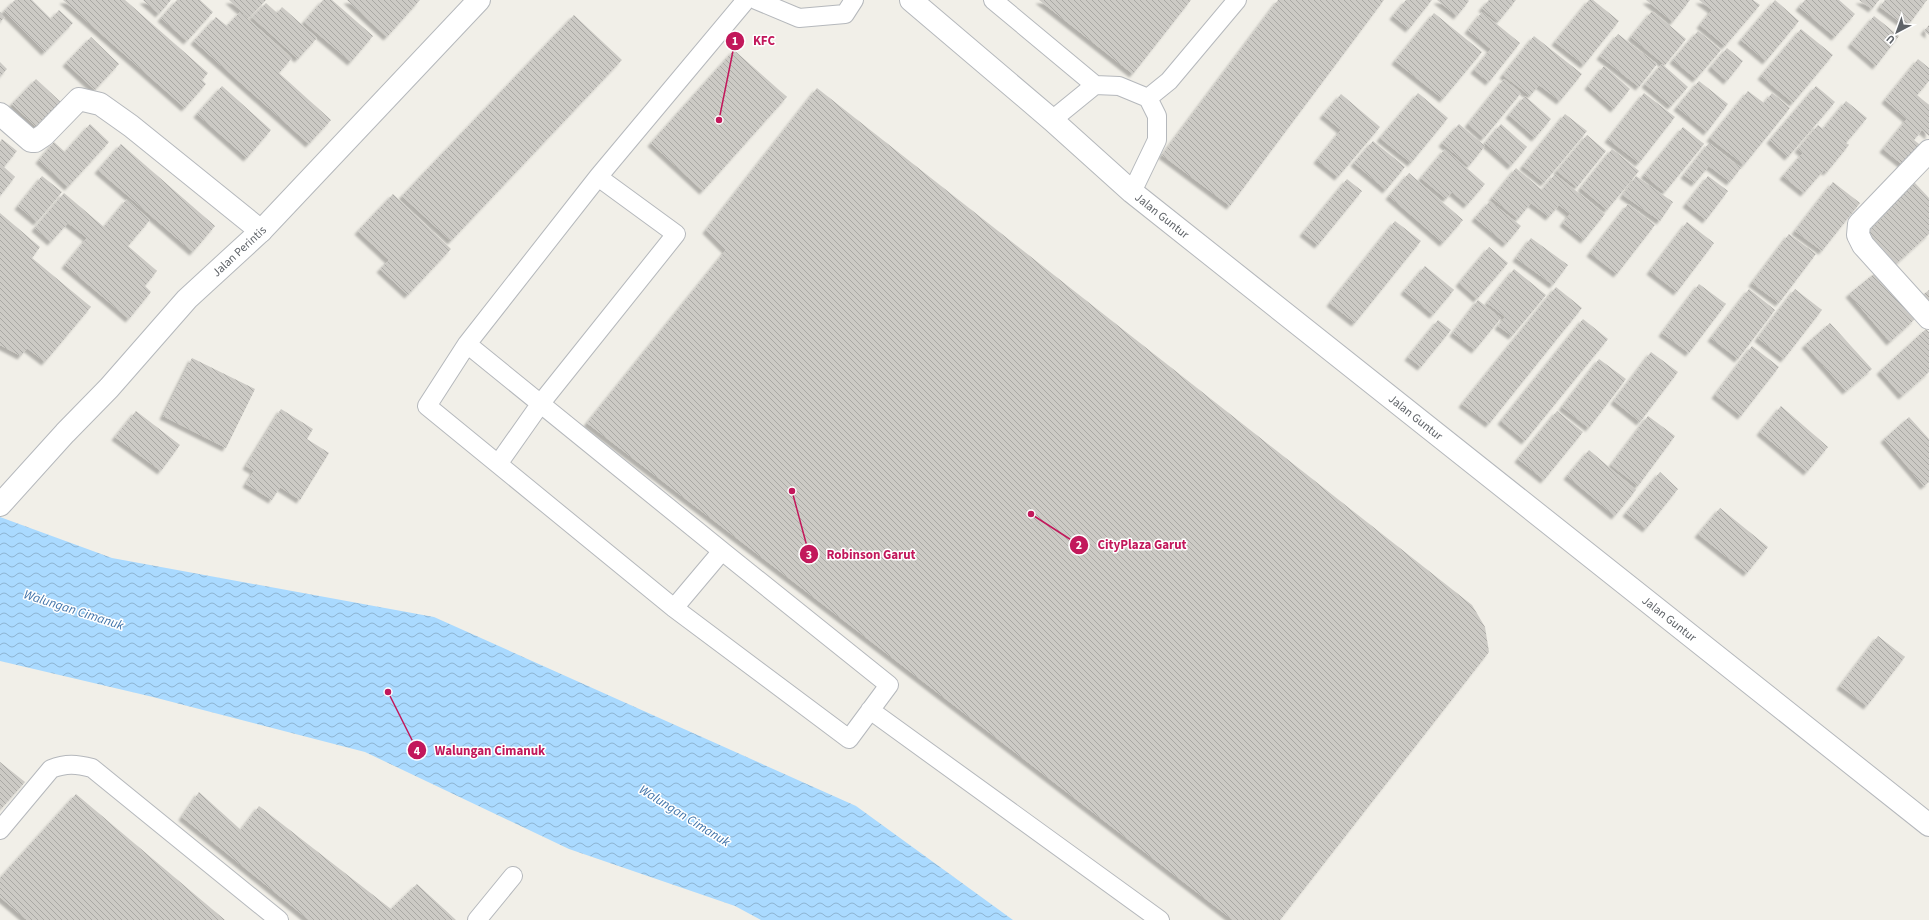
<svg xmlns="http://www.w3.org/2000/svg" width="1929" height="920" font-family="'Source Sans 3',sans-serif">
<defs>
<pattern id="water-waves" width="16" height="10" patternUnits="userSpaceOnUse"><rect width="16" height="10" fill="#aadaff"/><path d="M0 5q4-4 8 0t8 0" fill="none" stroke="#8eb4d2"/></pattern>
<pattern id="building-back-hatch" width="6" height="6" patternUnits="userSpaceOnUse"><rect width="6" height="6" fill="#cccac5"/><path d="M-1 5l2 2M0 0l6 6M5-1l2 2" fill="none" stroke="#a9a8a4"/></pattern>
<filter id="shadow"><feDropShadow dx="-3.5" dy="3.5" stdDeviation="1" flood-color="#0004"/></filter>
</defs>
<rect width="100%" height="100%" fill="#f1efe8"/>
<!-- water -->
<path fill="url(#water-waves)" d="M 0,517 L 112,558 L 434,617 L 856,806 L 1013,920 L 761,920 L 735,906 L 569,849 L 365,752 L 153,697 L 0,661 Z"/>
<!-- building -->
<path fill="url(#building-back-hatch)" filter="url(#shadow)" d="M 15,0 L 32,0 L 51,19 L 59,10 L 73,23 L 45,52 L 4,11 Z
M 63,0 L 125,0 L 208,73 L 202,80 L 206,84 L 185,108 Z
M 143,0 L 171,0 L 159,14 Z
M 177,0 L 200,0 L 213,12 L 187,41 L 161,18 Z
M 229,0 L 266,0 L 249,18 Z
M 323,0 L 332,0 L 373,36 L 351,62 L 304,22 Z
M 347,0 L 420,0 L 387,37 Z
M 1039,0 L 1191,0 L 1133,74 Z
M 1278,0 L 1384,0 L 1230,206 L 1162,155 Z
M 1406,0 L 1432,0 L 1409,29 L 1393,16 Z
M 1437,0 L 1468,0 L 1469,1 L 1457,16 Z
M 1489,0 L 1516,0 L 1498,22 L 1482,8 Z
M 1589,0 L 1593,0 L 1619,21 L 1584,65 L 1555,42 Z
M 1646,0 L 1690,0 L 1673,22 Z
M 1699,0 L 1753,0 L 1760,5 L 1725,46 L 1700,25 L 1712,10 Z
M 1775,0 L 1799,21 L 1766,61 L 1741,40 Z
M 1805,0 L 1839,0 L 1855,14 L 1835,37 L 1799,7 Z
M 1859,0 L 1879,0 L 1872,9 Z
M 1885,0 L 1927,0 L 1907,27 L 1880,7 Z
M 266,3 L 277,13 L 282,7 L 317,38 L 298,59 L 252,17 Z
M 1652,11 L 1686,39 L 1665,65 L 1631,37 Z
M 0,12 L 5,17 L 0,22 Z
M 240,12 L 292,58 L 279,73 L 331,120 L 309,144 L 194,41 L 216,17 L 227,26 Z
M 1482,12 L 1520,43 L 1489,82 L 1474,70 L 1491,49 L 1468,30 Z
M 1434,13 L 1482,52 L 1443,99 L 1395,61 Z
M 574,15 L 622,60 L 451,241 L 402,196 Z
M 1874,16 L 1899,36 L 1876,66 L 1851,44 Z
M 1929,25 L 1929,35 L 1924,31 Z
M 1801,29 L 1833,55 L 1793,103 L 1761,76 Z
M 1698,31 L 1721,50 L 1696,79 L 1673,60 Z
M 1618,34 L 1657,64 L 1639,87 L 1600,56 Z
M 1534,36 L 1582,74 L 1560,101 L 1539,85 L 1530,96 L 1503,75 Z
M 91,37 L 119,64 L 95,90 L 66,63 Z
M 1727,48 L 1743,61 L 1727,81 L 1711,67 Z
M 734,50 L 787,97 L 703,191 L 651,143 Z
M 1918,59 L 1929,68 L 1929,81 L 1917,95 L 1929,105 L 1929,136 L 1922,130 L 1914,140 L 1924,148 L 1908,169 L 1883,149 L 1907,119 L 1885,100 Z
M 0,62 L 7,69 L 0,77 Z
M 1662,64 L 1688,87 L 1671,106 L 1645,84 Z
M 1604,66 L 1630,89 L 1614,109 L 1588,86 Z
M 36,79 L 65,106 L 41,131 L 12,104 Z
M 1504,79 L 1521,93 L 1484,138 L 1468,124 Z
M 1699,81 L 1728,104 L 1707,132 L 1677,107 Z
M 222,86 L 271,130 L 247,158 L 197,114 Z
M 1816,86 L 1835,102 L 1788,157 L 1770,140 Z
M 817,88 L 1472,605 L 1485,627 L 1489,652 L 1280,920 L 1233,920 L 587,423 L 726,250 L 706,230 Z
M 1748,91 L 1764,103 L 1772,93 L 1790,108 L 1744,165 L 1710,138 Z
M 1418,93 L 1448,118 L 1411,163 L 1380,138 Z
M 1644,93 L 1675,117 L 1639,163 L 1608,139 Z
M 1341,94 L 1380,127 L 1338,177 L 1317,160 L 1341,130 L 1323,115 Z
M 1525,96 L 1551,119 L 1535,138 L 1509,115 Z
M 1846,101 L 1867,118 L 1846,143 L 1849,145 L 1827,172 L 1824,170 L 1804,193 L 1783,176 L 1803,153 L 1798,149 L 1818,125 L 1823,129 Z
M 1565,114 L 1587,131 L 1544,183 L 1523,166 Z
M 90,124 L 109,142 L 68,187 L 39,160 L 54,142 L 65,152 Z
M 1459,124 L 1485,146 L 1469,166 L 1442,143 Z
M 1501,124 L 1527,147 L 1511,166 L 1485,143 Z
M 1683,127 L 1704,144 L 1665,192 L 1644,175 Z
M 1587,135 L 1606,151 L 1577,187 L 1557,171 Z
M 2,139 L 17,151 L 4,167 L 15,177 L 0,196 L 0,142 Z
M 1373,141 L 1405,167 L 1386,190 L 1354,163 Z
M 1709,143 L 1741,168 L 1730,182 L 1709,166 L 1695,183 L 1684,175 Z
M 121,144 L 215,226 L 193,252 L 98,170 Z
M 1445,149 L 1485,184 L 1467,205 L 1452,192 L 1446,199 L 1421,178 Z
M 1612,149 L 1639,171 L 1607,210 L 1581,188 Z
M 1516,168 L 1542,190 L 1555,174 L 1605,214 L 1584,240 L 1563,223 L 1570,214 L 1559,205 L 1549,217 L 1531,203 L 1518,219 L 1492,198 Z
M 1409,173 L 1463,220 L 1443,243 L 1389,196 Z
M 42,176 L 62,192 L 37,222 L 18,206 Z
M 1636,176 L 1673,202 L 1660,221 L 1623,195 Z
M 1708,176 L 1728,191 L 1706,220 L 1686,204 Z
M 1347,179 L 1362,191 L 1318,245 L 1303,233 Z
M 1833,182 L 1860,203 L 1822,251 L 1795,231 Z
M 1914,182 L 1929,198 L 1929,234 L 1893,267 L 1861,231 Z
M 64,193 L 104,227 L 127,199 L 150,220 L 128,246 L 157,271 L 145,286 L 151,292 L 129,319 L 65,265 L 87,238 L 68,223 L 51,242 L 35,228 Z
M 393,194 L 451,249 L 408,295 L 380,269 L 389,260 L 358,231 Z
M 1490,201 L 1521,226 L 1506,244 L 1475,218 Z
M 1628,204 L 1655,225 L 1617,274 L 1590,253 Z
M 0,213 L 40,247 L 32,258 L 91,307 L 45,362 L 27,348 L 21,356 L 0,345 Z
M 1395,221 L 1421,241 L 1355,323 L 1330,303 Z
M 1687,222 L 1714,243 L 1677,292 L 1650,271 Z
M 1789,234 L 1816,254 L 1779,303 L 1752,283 Z
M 1531,238 L 1568,265 L 1553,285 L 1516,258 Z
M 1489,247 L 1508,263 L 1477,299 L 1459,283 Z
M 1425,266 L 1454,290 L 1433,315 L 1404,291 Z
M 1514,269 L 1546,295 L 1512,336 L 1498,326 L 1505,317 L 1487,303 Z
M 1875,273 L 1915,319 L 1890,342 L 1849,294 Z
M 1699,284 L 1726,304 L 1689,353 L 1662,333 Z
M 1556,287 L 1582,308 L 1489,424 L 1462,404 Z
M 1749,289 L 1775,310 L 1738,359 L 1711,338 Z
M 1795,289 L 1822,310 L 1784,359 L 1758,338 Z
M 1929,290 L 1929,309 L 1919,298 Z
M 1478,300 L 1501,318 L 1475,350 L 1453,333 Z
M 1583,319 L 1608,339 L 1525,441 L 1501,421 Z
M 1438,320 L 1451,330 L 1421,367 L 1408,357 Z
M 1830,323 L 1872,369 L 1846,391 L 1805,345 Z
M 1926,329 L 1929,332 L 1929,372 L 1902,396 L 1880,371 Z
M 1752,346 L 1779,367 L 1741,416 L 1715,395 Z
M 1651,352 L 1678,372 L 1640,422 L 1614,401 Z
M 192,358 L 255,389 L 226,448 L 163,416 Z
M 1599,359 L 1626,379 L 1589,428 L 1562,407 Z
M 1781,406 L 1828,447 L 1807,472 L 1760,432 Z
M 281,409 L 313,429 L 307,439 L 329,453 L 300,500 L 280,487 L 272,500 L 246,484 L 254,471 L 246,466 Z
M 136,411 L 180,445 L 161,471 L 115,437 Z
M 1557,411 L 1583,432 L 1544,480 L 1518,459 Z
M 1648,416 L 1675,436 L 1638,486 L 1611,465 Z
M 1909,417 L 1929,439 L 1929,482 L 1924,486 L 1884,439 Z
M 1589,450 L 1636,490 L 1615,516 L 1567,476 Z
M 1660,472 L 1678,489 L 1646,529 L 1626,513 Z
M 1720,508 L 1768,547 L 1747,573 L 1698,534 Z
M 1878,636 L 1905,657 L 1867,706 L 1840,686 Z
M 0,762 L 25,782 L 0,810 Z
M 199,792 L 241,830 L 259,806 L 391,909 L 417,884 L 456,920 L 309,920 L 182,817 Z
M 76,794 L 225,920 L 27,920 L 0,897 L 0,878 Z"/>
<g fill="none" stroke-linecap="round" stroke-linejoin="round">
<!-- service casing -->
<g stroke="#b5b8bc" stroke-width="20">
<path id="service" d="M 756,0 L 799,18 L 845,14 L 854,0
M 993,0 L 1095,85
M 1148,98 L 1169,81 L 1237,0
M 1052,120 L 1095,85 L 1119,86 L 1148,98 L 1157,116 L 1157,140 L 1132,192
M 467,344 L 722,551 L 674,608
M 498,464 L 541,403 L 676,234 L 598,177
M 722,551 L 889,685 L 849,739 L 674,608 L 427,406 L 467,344 L 598,177 L 746,0
M 870,710 L 1160,920
M 0,830 L 51,769 C 66,763 77,764 92,768 L 279,920
M 477,920 L 513,876"/>
</g>
<!-- minor casing -->
<g stroke="#b5b8bc" stroke-width="24">
<path id="minor" d="M 0,114 L 31,141 L 35,141 L 44,135 L 79,99 L 100,104 L 131,126 L 261,231
M 1929,151 L 1859,224 L 1858,235 L 1863,245 L 1929,318"/>
</g>
<!-- tertiary casing -->
<g stroke="#b5b8bc" stroke-width="24">
<g id="tertiary">
<path id="s1" d="M 911,0 L 1052,120 L 1132,192 L 1929,825"/>
<path id="s2" d="M 0,505 L 65,433 L 109,388 L 187,299 L 261,231 L 479,0"/>
</g>
</g>
<!-- service -->
<use href="#service" stroke="#fff" stroke-width="18"/>
<!-- minor -->
<use href="#minor" stroke="#fff" stroke-width="22"/>
<!-- tertiary -->
<use href="#tertiary" stroke="#fff" stroke-width="22"/>
</g>
<g text-anchor="middle" stroke-width="3" stroke-linejoin="round" paint-order="stroke">
<!-- street labels -->
<g font-size="12" fill="#5f6368" stroke="#fff">
<text dy="4" stroke="none"><textPath href="#s1" startOffset="331">Jalan Guntur</textPath></text>
<text dy="4" stroke="none"><textPath href="#s2" startOffset="349">Jalan Perintis</textPath></text>
<text dy="4" stroke="none"><textPath href="#s1" startOffset="655">Jalan Guntur</textPath></text>
<text dy="4" stroke="none"><textPath href="#s1" startOffset="979">Jalan Guntur</textPath></text>
</g>
<!-- water labels -->
<g font-size="13" font-style="italic" fill="#4174aa" stroke="#fff">
<text transform="translate(74 609) rotate(18)" y="5">Walungan Cimanuk</text>
<text transform="translate(685 815) rotate(32)" y="5">Walungan Cimanuk</text>
</g>
</g>
<!-- callouts -->
<path fill="none" stroke="#c2185b" stroke-width="1.5" d="M719 120L735 41M1031 514L1079 545M792 491L809 554M388 692L417 750"/>
<g fill="#c2185b" stroke="#fff" stroke-width="1.5">
<circle cx="719" cy="120" r="4"/>
<circle cx="1031" cy="514" r="4"/>
<circle cx="792" cy="491" r="4"/>
<circle cx="388" cy="692" r="4"/>
<circle cx="735" cy="41" r="10"/>
<circle cx="1079" cy="545" r="10"/>
<circle cx="809" cy="554" r="10"/>
<circle cx="417" cy="750" r="10"/>
</g>
<g font-size="12" text-anchor="middle" font-weight="bold" fill="#fff">
<text x="735" y="45">1</text>
<text x="1079" y="549">2</text>
<text x="809" y="559">3</text>
<text x="417" y="755">4</text>
</g>
<g font-size="13" text-anchor="middle" font-weight="bold" fill="#c2185b" stroke="#fff" stroke-width="3" stroke-linejoin="round" paint-order="stroke">
<text x="764" y="45">KFC</text>
<text x="1142" y="549">CityPlaza Garut</text>
<text x="871" y="559">Robinson Garut</text>
<text x="490" y="755">Walungan Cimanuk</text>
</g>
<!-- north arrow -->
<g transform="translate(1897 32) rotate(221)" stroke="#ffffff" stroke-width="3" paint-order="stroke">
<path d="M0-3L7 15L0 10L-7 15Z" fill="#5f6368"/>
<text y="-6" font-size="11" font-weight="bold" text-anchor="middle" fill="#5f6368">U</text>
</g>
</svg>
